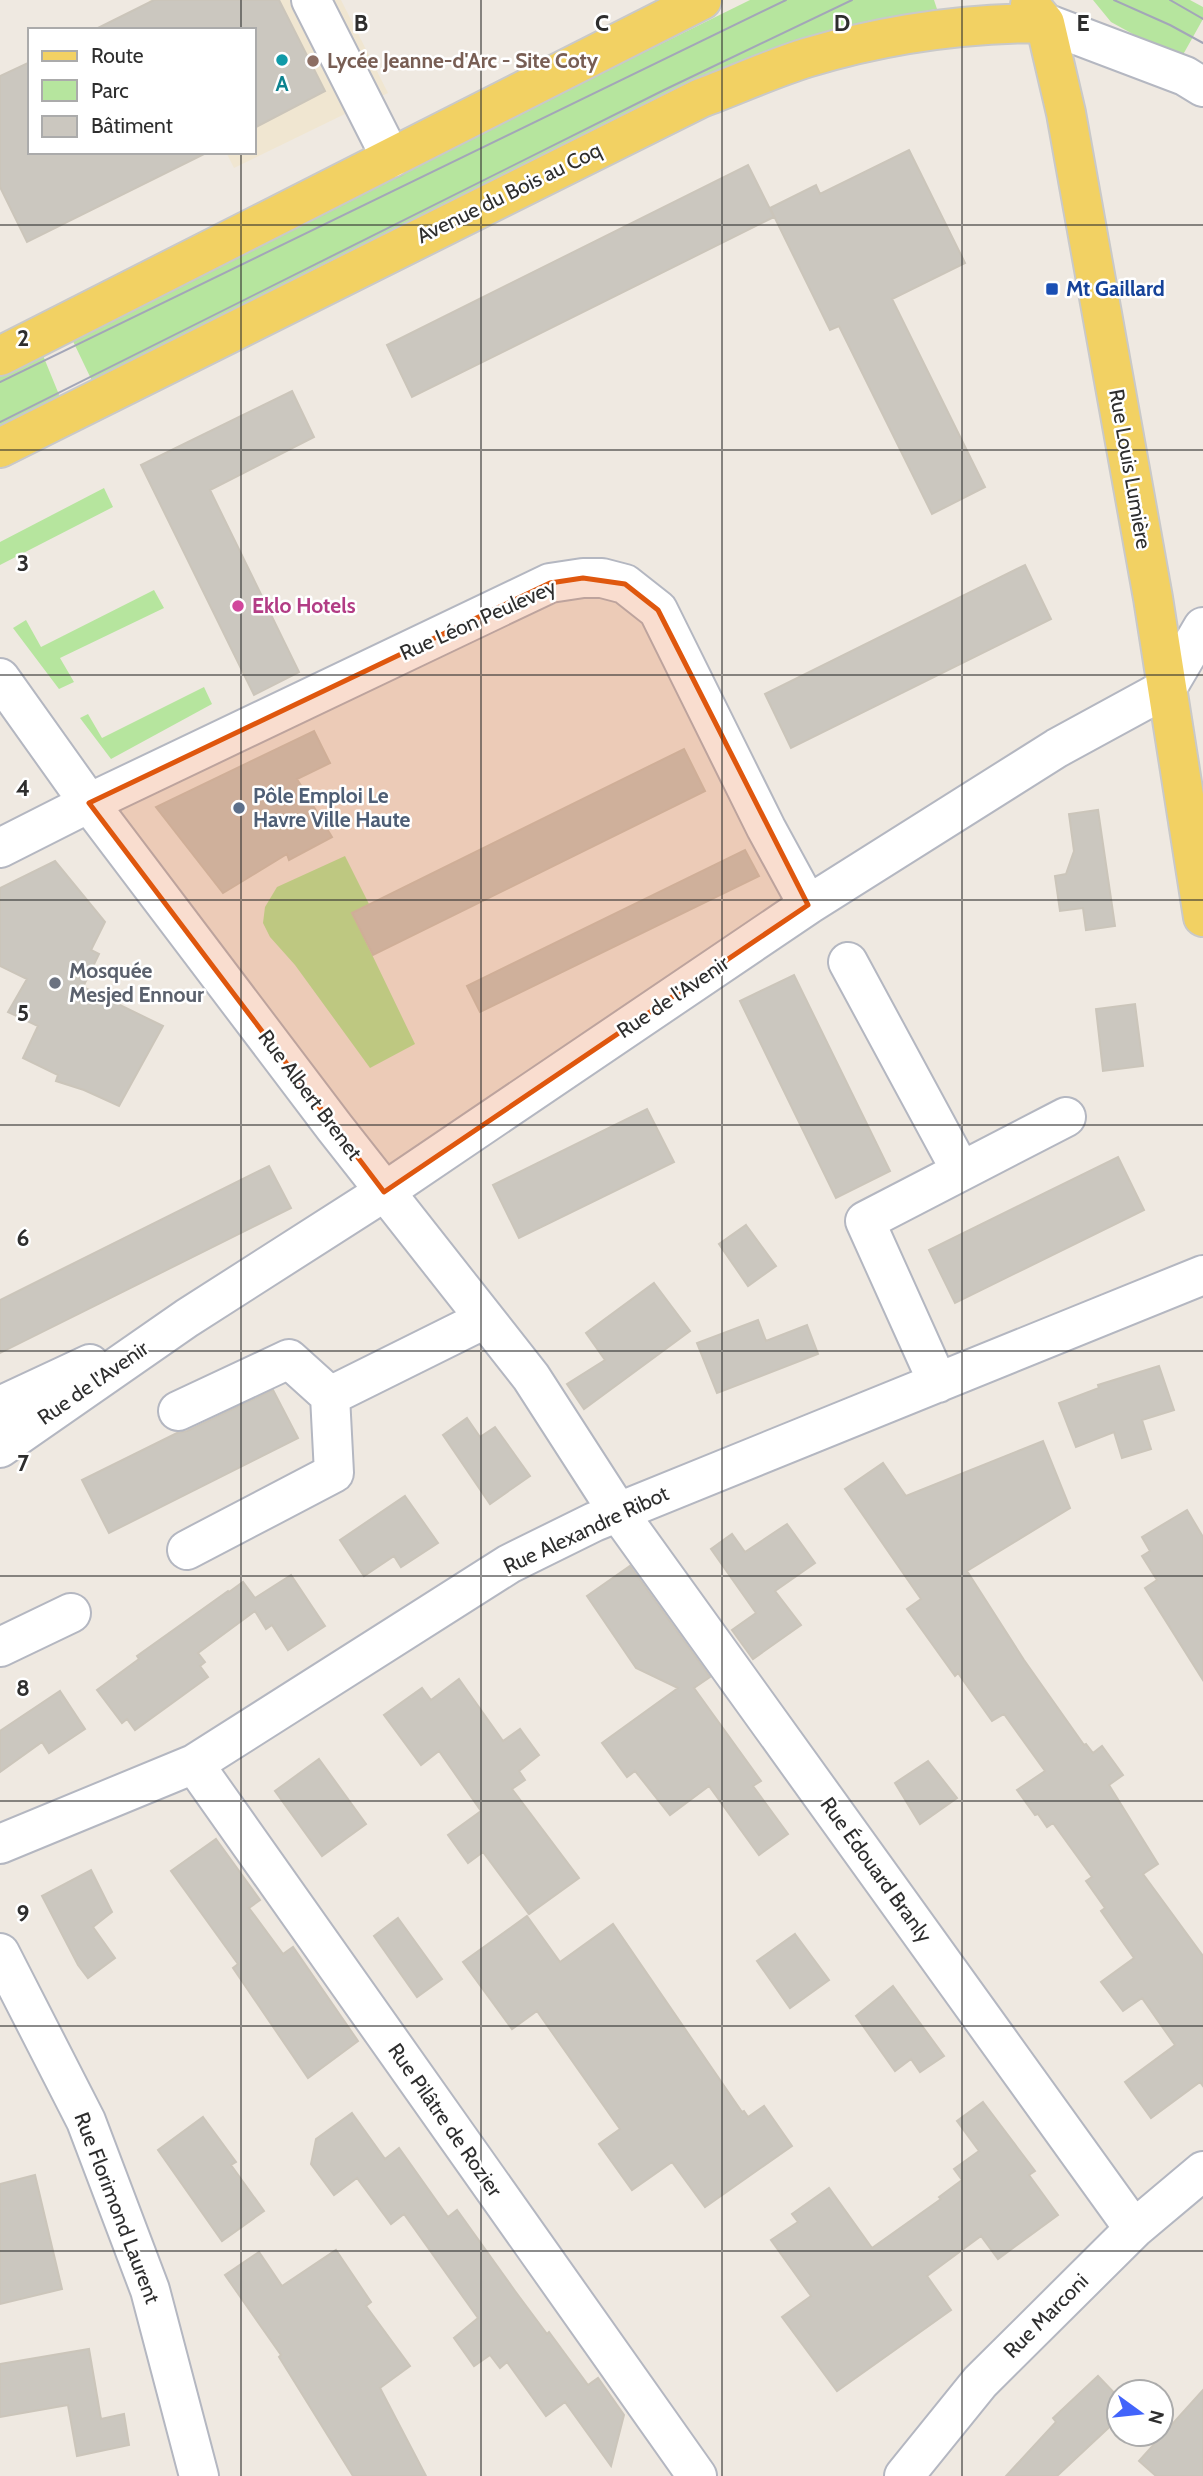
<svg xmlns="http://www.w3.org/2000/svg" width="1203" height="2476" font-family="Cabin,sans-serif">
<rect width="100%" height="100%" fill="#efe9e1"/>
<!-- education -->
<path fill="#f0e6d1" d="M 149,0 L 341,0 L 388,93 L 234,168 L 226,152 L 254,152 L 254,30 L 164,30 Z"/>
<!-- green -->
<path fill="#b6e59e" d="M 750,0 L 934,0 L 937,9 L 868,21 L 799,39 L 704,82 L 95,387 L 70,335 Z
M 1093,0 L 1190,0 L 1203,7 L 1203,19 L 1180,60 L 1111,22 Z
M 40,348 L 62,402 L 0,433 L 0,369 Z
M 104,488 L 113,507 L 0,565 L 0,542 Z
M 154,590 L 164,608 L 60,658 L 74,682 L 59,689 L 13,628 L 26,620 L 41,647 Z
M 204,687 L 212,704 L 111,759 L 80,718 L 88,714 L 102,738 Z
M 345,856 L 369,904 L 352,913 L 415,1044 L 370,1068 L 295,965 L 270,937 L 263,923 L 265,907 L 277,887 Z"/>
<!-- building -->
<path fill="#cbc7bf" stroke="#cbc5ba" stroke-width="2" d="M 154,0 L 279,0 L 325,91 L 254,128 L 254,30 L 94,30 Z
M 30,62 L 30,152 L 208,152 L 27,242 L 0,187 L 0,76 Z
M 909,150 L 965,263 L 892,299 L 985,487 L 932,514 L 839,326 L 830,330 L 770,208 L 816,185 L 820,194 Z
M 748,165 L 774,217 L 412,397 L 387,345 Z
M 292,391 L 314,437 L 210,490 L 299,672 L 254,695 L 141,465 Z
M 1025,565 L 1051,619 L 791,748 L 765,694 Z
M 314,731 L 330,763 L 297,779 L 332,837 L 289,860 L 287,854 L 223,893 L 156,807 Z
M 684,749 L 705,791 L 373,955 L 352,913 Z
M 1098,810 L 1115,926 L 1086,930 L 1083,908 L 1060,911 L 1055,876 L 1066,874 L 1074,851 L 1069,814 Z
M 745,850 L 759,876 L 480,1012 L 467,986 Z
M 55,861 L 105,922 L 91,950 L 99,954 L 83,987 L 163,1026 L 119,1106 L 84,1090 L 56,1081 L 58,1075 L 23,1058 L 38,1026 L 8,1012 L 27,979 L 0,966 L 0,888 Z
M 794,975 L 890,1171 L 836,1198 L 740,1001 Z
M 1135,1004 L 1143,1066 L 1103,1071 L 1096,1009 Z
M 647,1109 L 674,1162 L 519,1238 L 493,1185 Z
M 1118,1157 L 1144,1210 L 955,1303 L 929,1250 Z
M 269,1166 L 291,1208 L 0,1353 L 0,1300 Z
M 746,1225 L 776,1266 L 748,1286 L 719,1244 Z
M 654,1283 L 690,1331 L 584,1409 L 567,1384 L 605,1360 L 586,1333 Z
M 758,1320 L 766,1341 L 807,1325 L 818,1354 L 717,1393 L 697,1343 Z
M 1159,1366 L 1174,1410 L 1142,1420 L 1151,1449 L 1122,1458 L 1114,1432 L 1076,1447 L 1059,1403 L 1099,1388 L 1098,1385 Z
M 273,1390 L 298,1438 L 109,1533 L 82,1480 L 177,1433 L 187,1431 Z
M 467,1418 L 480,1437 L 495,1427 L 530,1476 L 490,1504 L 443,1435 Z
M 1043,1441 L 1070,1508 L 967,1571 L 1024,1660 L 1084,1745 L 1086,1744 L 1093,1753 L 1102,1746 L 1123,1775 L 1109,1785 L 1158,1864 L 1143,1874 L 1203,1956 L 1203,2086 L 1200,2082 L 1151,2118 L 1125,2082 L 1175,2045 L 1142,1998 L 1123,2011 L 1101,1982 L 1134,1958 L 1101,1911 L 1105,1908 L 1086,1881 L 1092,1877 L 1053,1823 L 1047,1827 L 1038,1814 L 1035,1815 L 1017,1790 L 1045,1771 L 1004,1714 L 992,1721 L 958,1673 L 955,1676 L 907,1609 L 921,1599 L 845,1489 L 883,1463 L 906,1496 Z
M 405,1496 L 438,1543 L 401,1567 L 394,1556 L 364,1576 L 340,1540 Z
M 1187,1510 L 1203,1537 L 1203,1680 L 1145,1588 L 1157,1580 L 1142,1556 L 1150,1551 L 1142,1537 Z
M 787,1524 L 815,1563 L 775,1591 L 801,1625 L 753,1659 L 732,1630 L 756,1613 L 711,1549 L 732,1534 L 745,1552 Z
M 630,1566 L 710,1677 L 694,1688 L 761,1781 L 753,1786 L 788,1834 L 759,1855 L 709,1786 L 670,1815 L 635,1771 L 627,1777 L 602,1743 L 678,1688 L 636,1668 L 587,1596 Z
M 291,1575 L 325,1626 L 288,1650 L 272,1625 L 266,1629 L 255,1611 L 198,1653 L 205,1662 L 200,1666 L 208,1677 L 135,1730 L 127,1719 L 122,1723 L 97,1690 L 139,1659 L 137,1656 L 228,1591 L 229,1592 L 243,1582 L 255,1598 Z
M 459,1679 L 503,1741 L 520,1729 L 539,1755 L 519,1771 L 525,1780 L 512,1789 L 579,1878 L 529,1914 L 483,1852 L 468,1863 L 448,1835 L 481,1811 L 439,1751 L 421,1765 L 384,1715 L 422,1688 L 431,1700 Z
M 60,1691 L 85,1729 L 49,1753 L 42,1742 L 0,1772 L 0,1731 Z
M 319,1759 L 366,1824 L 322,1856 L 275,1791 Z
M 928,1761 L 957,1798 L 920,1824 L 895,1783 Z
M 216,1839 L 260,1900 L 249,1908 L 283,1954 L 293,1947 L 358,2041 L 308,2078 L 233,1968 L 238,1964 L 171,1871 Z
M 91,1870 L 112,1912 L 93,1927 L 115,1958 L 88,1978 L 78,1965 L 42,1896 Z
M 527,1916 L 560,1962 L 613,1924 L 742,2112 L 744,2111 L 748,2117 L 764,2106 L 792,2146 L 705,2207 L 672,2162 L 632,2190 L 599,2144 L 620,2129 L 537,2011 L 512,2029 L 463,1962 Z
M 398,1918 L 442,1979 L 417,1997 L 374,1936 Z
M 795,1934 L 829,1980 L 790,2008 L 757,1961 Z
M 893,1986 L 944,2056 L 920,2072 L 911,2059 L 895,2071 L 856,2016 Z
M 983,2102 L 1035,2171 L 1029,2175 L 1058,2215 L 998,2259 L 981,2236 L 927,2276 L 951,2310 L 837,2391 L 782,2317 L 811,2296 L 771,2240 L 798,2222 L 792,2214 L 829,2188 L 872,2248 L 941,2199 L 939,2197 L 962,2180 L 954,2169 L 979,2151 L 957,2121 Z
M 352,2113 L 385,2159 L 399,2148 L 448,2217 L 457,2210 L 515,2291 L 547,2334 L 549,2332 L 588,2385 L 598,2378 L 624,2415 L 611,2466 L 565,2402 L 546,2416 L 507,2362 L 500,2368 L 490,2355 L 474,2366 L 454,2338 L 478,2318 L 404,2214 L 391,2224 L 357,2178 L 334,2195 L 311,2164 L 316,2139 Z
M 203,2117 L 236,2162 L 231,2165 L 264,2211 L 222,2241 L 158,2150 Z
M 35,2175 L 62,2289 L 0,2304 L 0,2184 Z
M 336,2250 L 371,2302 L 366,2306 L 410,2366 L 380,2388 L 426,2476 L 353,2476 L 279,2357 L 281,2355 L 225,2275 L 259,2252 L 282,2286 Z
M 89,2349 L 101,2419 L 124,2414 L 129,2445 L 77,2456 L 68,2405 L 0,2417 L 0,2364 Z
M 1098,2376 L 1119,2398 L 1119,2418 L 1057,2476 L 1006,2476 L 1056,2422 L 1053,2418 Z
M 1203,2390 L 1203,2476 L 1156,2476 L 1139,2461 Z"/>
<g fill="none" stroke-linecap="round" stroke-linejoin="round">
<!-- minor casing -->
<g stroke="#b4b7c1" stroke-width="42">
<path id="minor" d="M 311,0 L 391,158
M 1045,23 L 1185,76 L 1203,87
M 0,678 L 89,803 L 335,1128 L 531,1377 L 618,1512 L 1134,2229
M 0,848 L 89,803 L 550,583 L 583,578 L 602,578 L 625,584 L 658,610 L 766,828 L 808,905
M 848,962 L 961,1171
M 938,1383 L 865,1221 L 1066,1117
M 0,1406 L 90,1364
M 178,1411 L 289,1359 L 330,1396
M 0,1448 L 187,1318 L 384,1192 L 808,905 L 1057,748 L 1167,688 L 1203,627
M 187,1550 L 334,1473 L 330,1396 L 485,1319
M 0,1647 L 71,1613
M 194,1764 L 697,2476
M 0,1844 L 194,1764 L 509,1564 L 594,1522 L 1203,1275
M 0,1953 L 86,2121 L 150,2290 L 199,2476
M 904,2476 L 980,2382 L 1134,2229 L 1203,2171"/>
</g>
<!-- major casing -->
<g stroke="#c9c9c9" stroke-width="42">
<path id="major" d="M 1030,5 L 1045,23 L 1066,113 L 1153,598 L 1203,917
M 0,356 L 702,0
M 0,448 L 701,98 C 736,85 771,69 806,58 C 884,34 964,23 1045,23"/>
</g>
<!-- minor -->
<use href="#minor" stroke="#fff" stroke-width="38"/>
<!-- major -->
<use href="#major" stroke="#f2d163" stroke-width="38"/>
<!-- tram -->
<path stroke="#a3a6b8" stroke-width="2" d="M 1114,0 L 1170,25 L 1203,43
M 1170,0 L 1203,19
M 0,382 L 786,0
M 0,422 L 664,90 L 852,0"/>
</g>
<!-- marked area -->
<path fill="#df570e" fill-opacity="0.2" stroke="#df570e" stroke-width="5" stroke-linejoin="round" d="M 583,578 L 625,584 L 658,610 L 808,905 L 384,1192 L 89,803 L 550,583 Z"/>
<!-- grid -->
<path fill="none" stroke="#2e2e2e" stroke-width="2" stroke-opacity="0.55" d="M 241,0 L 241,30M 481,0 L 481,2476M 722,0 L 722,2476M 962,0 L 962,2476M 241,152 L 241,2476M 0,225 L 1203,225M 0,450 L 1203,450M 0,675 L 1203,675M 0,900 L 1203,900M 0,1125 L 1203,1125M 0,1351 L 1203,1351M 0,1576 L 1203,1576M 0,1801 L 1203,1801M 0,2026 L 1203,2026M 0,2251 L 1203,2251"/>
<!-- markers -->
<circle fill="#0f9aa8" stroke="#fff" stroke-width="2.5" cx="282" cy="60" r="7"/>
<circle fill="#8d6e63" stroke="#fff" stroke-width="2.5" cx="313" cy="61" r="7"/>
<rect fill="#1a4fb4" stroke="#fff" stroke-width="2.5" x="1045" y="282" width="14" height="14" rx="3.5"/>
<circle fill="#d1479c" stroke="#fff" stroke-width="2.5" cx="238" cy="606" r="7"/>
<circle fill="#5c6f8a" stroke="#fff" stroke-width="2.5" cx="239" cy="808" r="7"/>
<circle fill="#6b7280" stroke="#fff" stroke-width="2.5" cx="55" cy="983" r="7"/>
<g text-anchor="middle" stroke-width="5" stroke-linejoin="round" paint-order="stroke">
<!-- education labels -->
<g font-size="21" font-weight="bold" fill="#785e54" stroke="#fff" text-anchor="start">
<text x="327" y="68">Lycée Jeanne-d'Arc - Site Coty</text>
</g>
<!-- culture labels -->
<g font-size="21" font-weight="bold" fill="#0d838f" stroke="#fff">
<text x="282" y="91">A</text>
</g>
<!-- street labels -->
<g font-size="21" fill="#2e2e2e" stroke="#fff">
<text transform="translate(509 193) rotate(-26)" y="7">Avenue du Bois au Coq</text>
<text transform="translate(1130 469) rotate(80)" y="7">Rue Louis Lumière</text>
<text transform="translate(478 620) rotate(-24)" y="7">Rue Léon Peulevey</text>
<text transform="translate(673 997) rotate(-34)" y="7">Rue de l'Avenir</text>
<text transform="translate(310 1095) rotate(53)" y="7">Rue Albert Brenet</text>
<text transform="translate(93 1383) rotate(-35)" y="7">Rue de l'Avenir</text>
<text transform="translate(586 1530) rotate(-25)" y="7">Rue Alexandre Ribot</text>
<text transform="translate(876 1870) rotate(54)" y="7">Rue Édouard Branly</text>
<text transform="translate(445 2120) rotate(55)" y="7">Rue Pilâtre de Rozier</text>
<text transform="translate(117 2208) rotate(69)" y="7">Rue Florimond Laurent</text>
<text transform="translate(1046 2316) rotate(-45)" y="7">Rue Marconi</text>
</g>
<!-- transit labels -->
<g font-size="21" font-weight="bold" fill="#164399" stroke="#fff" text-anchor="start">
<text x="1066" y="296">Mt Gaillard</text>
</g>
<!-- hotel labels -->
<g font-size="21" font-weight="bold" fill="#b23c85" stroke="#fff" text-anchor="start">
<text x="252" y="613">Eklo Hotels</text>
</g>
<!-- service labels -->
<g font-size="21" font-weight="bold" fill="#4e5e75" stroke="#fff" text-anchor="start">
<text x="253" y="803">Pôle Emploi Le<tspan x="253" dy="24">Havre Ville Haute</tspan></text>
</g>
<!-- worship labels -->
<g font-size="21" font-weight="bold" fill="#5b616d" stroke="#fff" text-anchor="start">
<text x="69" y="978">Mosquée<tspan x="69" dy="24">Mesjed Ennour</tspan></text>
</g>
</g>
<g font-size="23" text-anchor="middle" font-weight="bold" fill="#2e2e2e" stroke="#fff" stroke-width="5" stroke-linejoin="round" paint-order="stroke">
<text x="361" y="31">B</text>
<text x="602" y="31">C</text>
<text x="842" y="31">D</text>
<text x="1083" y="31">E</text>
<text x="23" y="346">2</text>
<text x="23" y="571">3</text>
<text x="23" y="796">4</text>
<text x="23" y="1021">5</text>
<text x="23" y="1246">6</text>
<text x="23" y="1471">7</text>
<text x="23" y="1696">8</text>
<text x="23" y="1921">9</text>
</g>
<!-- legend -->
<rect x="28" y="28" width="228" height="126" fill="#ffffff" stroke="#ababab" stroke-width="2"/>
<rect x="42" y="51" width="35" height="10" fill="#f2d163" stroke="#ababab" stroke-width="2"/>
<text x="91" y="63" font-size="21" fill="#2e2e2e">Route</text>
<rect x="42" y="80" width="35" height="21" fill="#b6e59e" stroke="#ababab" stroke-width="2"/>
<text x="91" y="98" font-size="21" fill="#2e2e2e">Parc</text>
<rect x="42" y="116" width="35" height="21" fill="#cbc7bf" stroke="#ababab" stroke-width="2"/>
<text x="91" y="133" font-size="21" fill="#2e2e2e">Bâtiment</text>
<!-- north arrow -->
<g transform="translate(1140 2413) rotate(105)"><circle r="33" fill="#ffffff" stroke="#ababab" stroke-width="2"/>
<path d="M0-5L12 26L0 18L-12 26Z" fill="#4264fb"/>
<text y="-10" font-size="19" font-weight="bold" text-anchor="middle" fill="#2e2e2e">N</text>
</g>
</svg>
